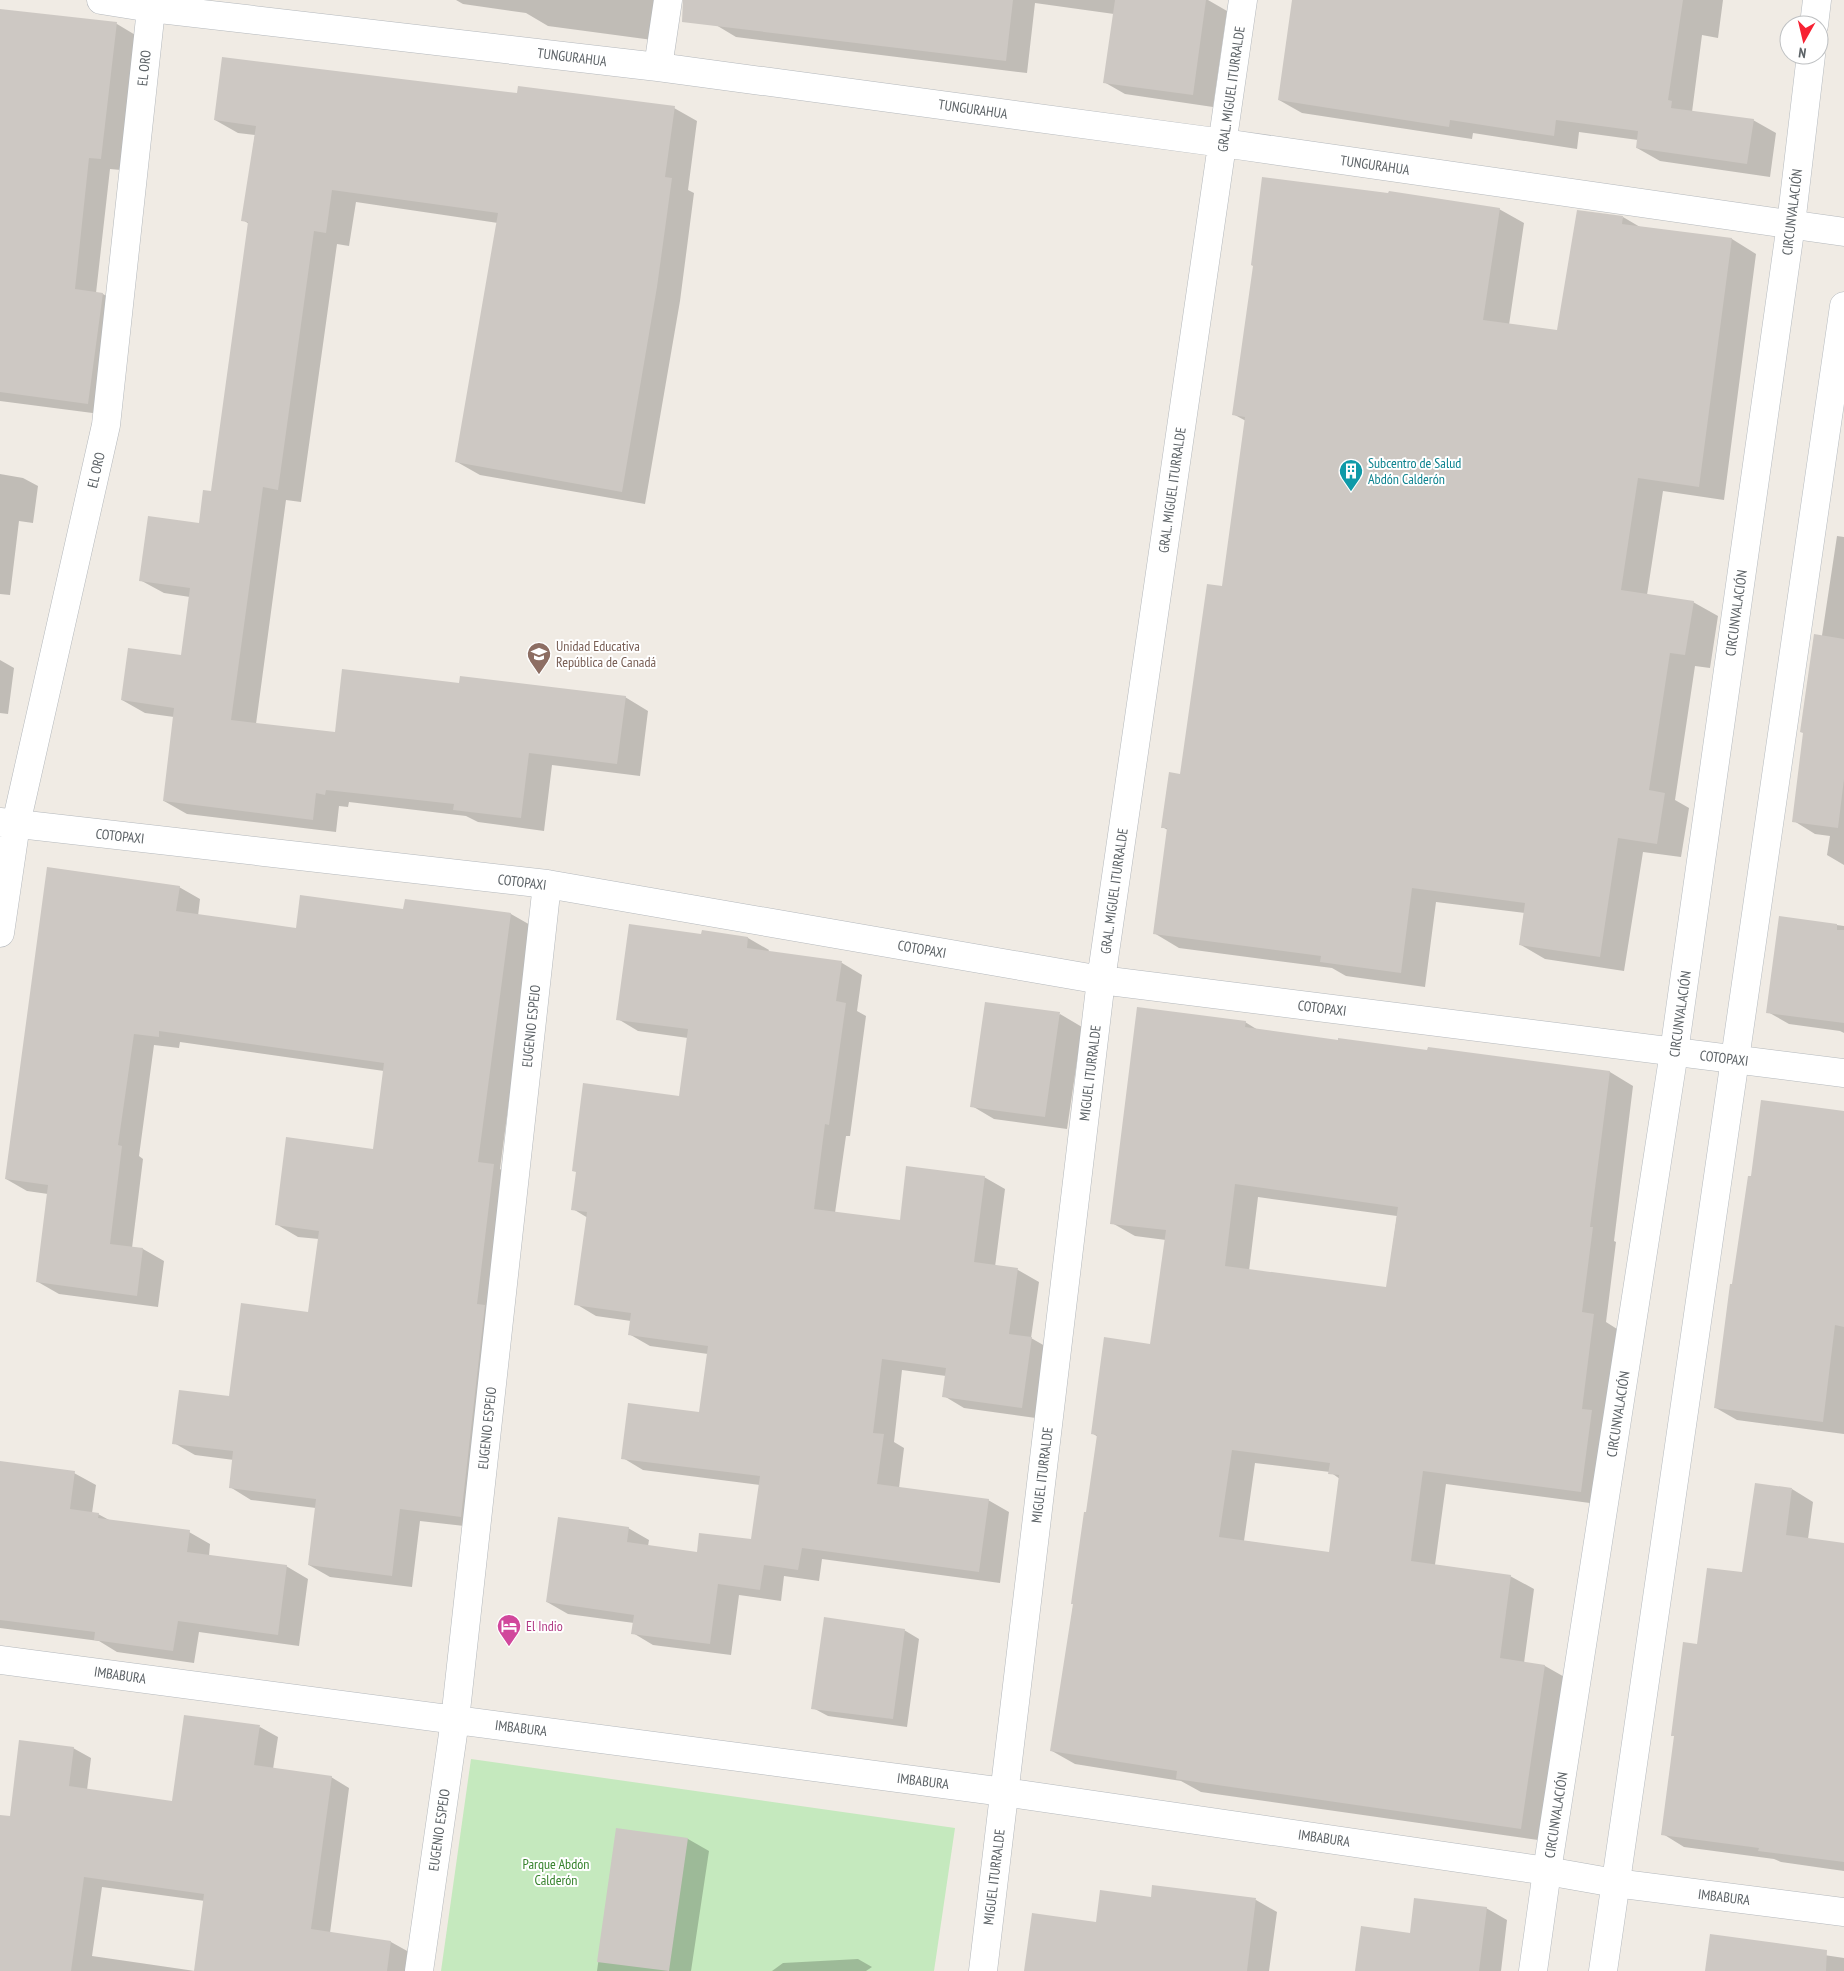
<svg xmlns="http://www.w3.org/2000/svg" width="1844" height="1971" font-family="'PT Sans Narrow',sans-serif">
<rect width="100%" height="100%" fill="#f0ebe4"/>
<!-- green -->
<path fill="#c5e9be" d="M 471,1759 L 955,1828 L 934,1971 L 441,1971 Z"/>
<!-- shadow -->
<path fill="#0003" fill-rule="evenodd" d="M 456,0 L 665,0 L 660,41 L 548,26 L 526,13 L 463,4 Z
M 719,0 L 1208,0 L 1227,11 L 1213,107 L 1125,94 L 1104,82 L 1114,14 L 1035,3 L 1027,73 L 736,37 L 716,25 Z
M 1293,0 L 1723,0 L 1718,38 L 1702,35 L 1692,112 L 1753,120 L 1776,133 L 1770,177 L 1660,161 L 1637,148 L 1638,140 L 1579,132 L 1577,149 L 1473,133 L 1472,139 L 1302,113 L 1279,100 Z
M 0,10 L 117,24 L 137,36 L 121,170 L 110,169 L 96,293 L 103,294 L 123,306 L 108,415 L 0,401 Z
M 518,94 L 674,108 L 697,121 L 688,190 L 694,193 L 680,301 L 645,504 L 480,475 L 457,462 L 498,223 L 356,202 L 349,246 L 337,244 L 301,502 L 286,500 L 256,724 L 336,734 L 460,684 L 625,697 L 648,711 L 640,776 L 552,765 L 544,831 L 478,822 L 466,816 L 349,802 L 348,807 L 339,806 L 336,832 L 187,814 L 164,801 L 174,717 L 145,713 L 122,700 L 182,657 L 190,597 L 164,593 L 140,580 L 200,524 L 212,493 L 249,224 L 243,220 L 255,135 L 238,133 L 215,120 Z
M 1499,209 L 1524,223 L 1509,325 L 1558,332 L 1623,217 L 1640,227 L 1732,239 L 1756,254 L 1724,500 L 1663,491 L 1647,595 L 1693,602 L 1718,616 L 1710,668 L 1695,666 L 1675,800 L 1689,808 L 1681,857 L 1643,852 L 1624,971 L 1545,959 L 1521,945 L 1525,913 L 1436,902 L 1425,987 L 1346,976 L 1332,968 L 1179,948 L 1154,933 L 1168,830 L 1162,827 L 1181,775 L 1223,587 L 1246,421 L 1233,414 Z
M 0,474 L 23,478 L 38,486 L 33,523 L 19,521 L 10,595 L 0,594 Z
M 1837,536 L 1844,537 L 1844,865 L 1827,855 L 1830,836 L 1815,834 L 1794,821 Z
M 0,660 L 14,668 L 8,714 L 0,713 Z
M 179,887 L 200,899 L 198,916 L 297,930 L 404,910 L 511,914 L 532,926 L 500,1169 L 515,1178 L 482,1528 L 420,1521 L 412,1587 L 330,1577 L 309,1565 L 316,1508 L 251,1500 L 230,1487 L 234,1460 L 195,1455 L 174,1443 L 230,1397 L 309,1313 L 319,1239 L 298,1237 L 276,1224 L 374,1150 L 384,1071 L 180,1042 L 179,1048 L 154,1045 L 139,1156 L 143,1159 L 132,1248 L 143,1249 L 164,1261 L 158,1307 L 59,1294 L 38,1282 L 48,1194 L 27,1191 L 6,1179 Z
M 1780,917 L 1844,926 L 1844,1033 L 1840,1031 L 1789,1024 L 1768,1012 Z
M 703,932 L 748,938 L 769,950 L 768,952 L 842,963 L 862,975 L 857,1011 L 866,1016 L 850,1136 L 846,1136 L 835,1213 L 901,1222 L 984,1177 L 1005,1189 L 995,1267 L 1018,1270 L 1039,1282 L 1031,1338 L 1052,1350 L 1043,1419 L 964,1408 L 944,1396 L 946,1376 L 902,1370 L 894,1442 L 904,1448 L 899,1488 L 988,1500 L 1009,1512 L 1000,1583 L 822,1559 L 819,1581 L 784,1576 L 781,1601 L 739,1595 L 731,1655 L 653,1645 L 633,1633 L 634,1623 L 568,1614 L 547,1602 L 628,1528 L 649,1540 L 648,1546 L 698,1553 L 752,1541 L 760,1485 L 643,1470 L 623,1458 L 700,1413 L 708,1354 L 650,1346 L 629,1334 L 631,1321 L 596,1316 L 576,1304 L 588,1218 L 573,1209 L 680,1097 L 688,1038 L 638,1031 L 618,1019 L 702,935 Z
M 1060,1014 L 1082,1027 L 1067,1129 L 994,1119 L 972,1106 Z
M 1245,1022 L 1258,1030 L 1339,1041 L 1610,1072 L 1633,1086 L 1614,1241 L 1616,1242 L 1606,1322 L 1617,1329 L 1605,1505 L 1446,1484 L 1435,1565 L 1510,1576 L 1534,1589 L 1524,1663 L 1545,1666 L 1568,1679 L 1545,1841 L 1201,1792 L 1181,1781 L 1075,1764 L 1052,1751 L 1098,1437 L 1092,1433 L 1151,1345 L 1166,1240 L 1135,1236 L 1112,1223 ZM 1258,1197 L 1397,1216 L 1387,1288 L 1249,1271 ZM 1255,1463 L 1330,1472 L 1340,1479 L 1330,1553 L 1244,1541 Z
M 1844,1112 L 1844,1434 L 1737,1420 L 1716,1408 L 1733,1286 L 1752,1178 Z
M 0,1463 L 74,1473 L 96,1485 L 92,1513 L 98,1514 L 111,1521 L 189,1532 L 210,1544 L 209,1556 L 286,1566 L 308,1579 L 299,1646 L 199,1632 L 194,1663 L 117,1652 L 99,1641 L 0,1628 Z
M 1792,1489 L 1813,1502 L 1808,1539 L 1844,1578 L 1844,1871 L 1781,1862 L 1774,1859 L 1684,1847 L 1663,1834 L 1676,1737 L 1672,1735 L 1698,1646 L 1743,1574 Z
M 904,1630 L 919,1639 L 907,1727 L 828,1716 L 813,1708 Z
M 260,1727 L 278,1737 L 273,1769 L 331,1777 L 349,1788 L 330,1933 L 391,1942 L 409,1952 L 406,1971 L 195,1971 L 205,1901 L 102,1887 L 92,1956 L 195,1971 L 0,1971 L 0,1816 L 11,1817 L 73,1748 L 91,1758 L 87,1790 L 173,1802 Z
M 617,1830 L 688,1839 L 709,1851 L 691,1971 L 597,1971 Z
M 1153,1887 L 1256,1900 L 1277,1912 L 1269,1971 L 1025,1971 L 1097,1923 L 1152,1898 Z
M 1486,1908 L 1507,1920 L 1501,1971 L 1356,1971 L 1411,1935 Z
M 1784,1949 L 1844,1958 L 1844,1971 L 1707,1971 Z
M 858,1959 L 872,1967 L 866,1971 L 772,1971 L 783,1963 Z"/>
<!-- building -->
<path fill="#cdc8c3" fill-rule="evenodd" d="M 683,0 L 1013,0 L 1006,61 L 682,22 Z
M 1115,0 L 1206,0 L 1193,95 L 1103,83 Z
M 1292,0 L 1683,0 L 1668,100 L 1672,101 L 1671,108 L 1754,119 L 1747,164 L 1636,148 L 1638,131 L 1556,120 L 1554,136 L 1450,120 L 1449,127 L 1278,100 Z
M 0,9 L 117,22 L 101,159 L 89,158 L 75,289 L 103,293 L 88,404 L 0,392 Z
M 222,57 L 517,93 L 518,86 L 675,106 L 665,177 L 672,178 L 657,287 L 622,492 L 455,462 L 498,213 L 332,190 L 326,233 L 314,231 L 278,490 L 263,487 L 231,720 L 335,732 L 342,669 L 459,683 L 460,676 L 626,696 L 617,764 L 529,753 L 521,818 L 453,810 L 454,804 L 326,790 L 325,795 L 316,793 L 313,820 L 163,801 L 174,708 L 121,700 L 128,648 L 181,655 L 190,588 L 139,581 L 148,516 L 199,523 L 203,490 L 211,491 L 248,222 L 241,221 L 256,126 L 214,120 Z
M 1262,177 L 1388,193 L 1389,191 L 1500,208 L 1483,320 L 1557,330 L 1577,210 L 1623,216 L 1622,224 L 1732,238 L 1699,487 L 1638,478 L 1621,590 L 1694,601 L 1685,655 L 1670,653 L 1649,790 L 1665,793 L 1657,844 L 1618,838 L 1600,957 L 1519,945 L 1525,903 L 1412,888 L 1401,973 L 1320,962 L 1321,956 L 1153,934 L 1167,828 L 1161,828 L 1169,772 L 1180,774 L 1207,584 L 1222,586 L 1245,417 L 1232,415 L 1253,266 L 1251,265 Z
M 1814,634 L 1844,639 L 1844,779 L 1838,828 L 1792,822 L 1803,733 L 1800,732 Z
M 47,867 L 180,886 L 176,911 L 296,928 L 300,895 L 403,909 L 405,899 L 511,913 L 478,1162 L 494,1164 L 477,1304 L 485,1305 L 461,1517 L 400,1509 L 392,1576 L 308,1565 L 316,1499 L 229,1488 L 233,1451 L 172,1444 L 179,1390 L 229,1396 L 241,1303 L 308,1312 L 319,1231 L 275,1225 L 286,1137 L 373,1149 L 384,1063 L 159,1031 L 159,1037 L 134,1034 L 118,1145 L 122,1146 L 110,1244 L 143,1248 L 137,1296 L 36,1282 L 48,1185 L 5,1179 Z
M 1779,916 L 1837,924 L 1837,930 L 1844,930 L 1844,1023 L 1766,1013 Z
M 629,924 L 701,934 L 702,930 L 748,937 L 747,948 L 842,961 L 836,1001 L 846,1003 L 829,1125 L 825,1124 L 814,1209 L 900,1220 L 906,1166 L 985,1176 L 974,1262 L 1018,1268 L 1009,1334 L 1032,1337 L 1022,1408 L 942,1397 L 946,1368 L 882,1359 L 873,1433 L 884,1434 L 877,1484 L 989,1499 L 979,1572 L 802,1548 L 798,1570 L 764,1565 L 760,1590 L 718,1584 L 710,1644 L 631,1634 L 634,1615 L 546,1602 L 558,1517 L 629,1527 L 627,1542 L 697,1552 L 699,1533 L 751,1539 L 760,1476 L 621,1459 L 628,1403 L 699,1412 L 708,1346 L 628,1335 L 631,1313 L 574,1305 L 587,1212 L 571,1210 L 576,1172 L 572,1171 L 583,1083 L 679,1096 L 688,1029 L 616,1020 Z
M 985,1002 L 1060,1012 L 1045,1117 L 970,1107 Z
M 1137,1007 L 1246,1021 L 1245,1027 L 1338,1040 L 1338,1038 L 1427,1050 L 1428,1047 L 1610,1071 L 1590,1227 L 1593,1227 L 1582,1312 L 1594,1314 L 1582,1409 L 1592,1410 L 1581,1492 L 1423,1471 L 1411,1561 L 1511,1575 L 1500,1658 L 1545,1665 L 1521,1829 L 1176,1779 L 1177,1771 L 1050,1751 L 1073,1604 L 1071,1604 L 1084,1512 L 1086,1512 L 1097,1435 L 1091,1434 L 1104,1337 L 1150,1344 L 1166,1230 L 1110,1224 ZM 1235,1184 L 1398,1207 L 1386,1287 L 1225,1266 ZM 1232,1450 L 1330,1463 L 1328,1474 L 1339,1475 L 1329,1552 L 1219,1537 Z
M 1761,1100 L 1844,1111 L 1844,1327 L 1835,1325 L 1823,1422 L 1714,1408 L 1730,1284 L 1732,1284 L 1748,1176 L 1751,1176 Z
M 0,1461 L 75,1471 L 70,1509 L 99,1513 L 98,1518 L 190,1530 L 187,1552 L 287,1565 L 278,1635 L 178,1621 L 173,1651 L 94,1640 L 95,1632 L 0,1620 Z
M 1755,1483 L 1792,1488 L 1786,1535 L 1844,1543 L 1844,1862 L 1758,1851 L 1759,1848 L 1661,1835 L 1674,1736 L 1671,1736 L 1683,1642 L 1697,1644 L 1707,1568 L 1742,1572 Z
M 824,1617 L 905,1629 L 893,1719 L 811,1709 Z
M 184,1715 L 260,1725 L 254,1765 L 332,1776 L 311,1929 L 391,1941 L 387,1971 L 194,1971 L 204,1894 L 84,1877 L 71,1971 L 0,1971 L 0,1815 L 10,1816 L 19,1740 L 74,1747 L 69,1786 L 172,1801 Z
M 616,1828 L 688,1838 L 669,1971 L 597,1962 Z
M 1152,1885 L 1256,1898 L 1247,1971 L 1024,1971 L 1032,1913 L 1096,1922 L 1100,1890 L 1151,1897 Z
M 1414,1898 L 1487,1907 L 1479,1971 L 1355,1971 L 1361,1926 L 1410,1933 Z
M 1710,1934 L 1827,1950 L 1826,1971 L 1705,1971 Z"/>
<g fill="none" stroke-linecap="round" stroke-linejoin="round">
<!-- minor casing -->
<g stroke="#b4b8bc" stroke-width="29">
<path id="minor" d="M 101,0 L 151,8 L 658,67 L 1223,143 L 1844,232
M 658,67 L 668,0
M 0,822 L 547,884 L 1101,980 L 1844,1073
M 0,933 L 16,824 L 106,425 L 152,0
M 0,1660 L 1004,1792 L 1547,1871 L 1615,1883 L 1844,1912
M 419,1971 L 455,1720 L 547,884
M 983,1971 L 1101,980 L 1243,0"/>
</g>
<!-- secondary casing -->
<g stroke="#b5babf" stroke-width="29">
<path id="secondary" d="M 1814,25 L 1817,0
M 1533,1971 L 1547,1871 L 1674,1052 L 1791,224 L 1811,55
M 1603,1971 L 1844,306"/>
</g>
<!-- minor -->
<use href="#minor" stroke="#fff" stroke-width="28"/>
<!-- secondary -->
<use href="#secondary" stroke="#fff" stroke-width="28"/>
</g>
<!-- icons -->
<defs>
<g id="building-pin" transform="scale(1.25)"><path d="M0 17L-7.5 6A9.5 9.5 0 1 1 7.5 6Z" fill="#0f9aa8" stroke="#fff"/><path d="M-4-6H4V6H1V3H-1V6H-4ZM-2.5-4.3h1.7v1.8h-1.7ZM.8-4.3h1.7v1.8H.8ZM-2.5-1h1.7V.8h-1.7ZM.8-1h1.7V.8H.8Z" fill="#fff"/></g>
<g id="university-pin" transform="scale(1.25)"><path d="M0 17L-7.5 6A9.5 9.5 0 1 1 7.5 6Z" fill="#8d6e63" stroke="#fff"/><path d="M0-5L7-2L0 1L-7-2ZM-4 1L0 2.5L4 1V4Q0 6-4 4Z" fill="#fff"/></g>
<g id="hotel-pin" transform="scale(1.25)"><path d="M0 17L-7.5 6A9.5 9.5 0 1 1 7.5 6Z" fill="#d1479c" stroke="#fff"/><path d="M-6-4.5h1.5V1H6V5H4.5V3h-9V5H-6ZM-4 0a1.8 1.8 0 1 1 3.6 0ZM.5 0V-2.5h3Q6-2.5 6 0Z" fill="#fff"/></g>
</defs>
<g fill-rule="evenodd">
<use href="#building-pin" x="1351" y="471"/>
<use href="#university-pin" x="539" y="654"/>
<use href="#hotel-pin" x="509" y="1626"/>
</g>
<g text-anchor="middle" stroke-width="4" stroke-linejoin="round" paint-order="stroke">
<!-- street labels -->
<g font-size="14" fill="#5c6266" stroke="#fff">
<text transform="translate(572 57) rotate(7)" y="5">TUNGURAHUA</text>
<text transform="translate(144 68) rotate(-84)" y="5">EL ORO</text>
<text transform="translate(1231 89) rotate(-82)" y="5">GRAL. MIGUEL ITURRALDE</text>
<text transform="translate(973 109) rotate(8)" y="5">TUNGURAHUA</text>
<text transform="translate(1375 165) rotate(8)" y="5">TUNGURAHUA</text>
<text transform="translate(1792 212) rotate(-83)" y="5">CIRCUNVALACIÓN</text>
<text transform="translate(96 470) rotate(-77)" y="5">EL ORO</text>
<text transform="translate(1172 490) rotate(-82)" y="5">GRAL. MIGUEL ITURRALDE</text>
<text transform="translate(1736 613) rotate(-82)" y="5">CIRCUNVALACIÓN</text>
<text transform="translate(120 836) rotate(6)" y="5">COTOPAXI</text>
<text transform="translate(522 882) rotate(7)" y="5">COTOPAXI</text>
<text transform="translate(1114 891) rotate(-82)" y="5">GRAL. MIGUEL ITURRALDE</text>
<text transform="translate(922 949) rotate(10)" y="5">COTOPAXI</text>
<text transform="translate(1322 1008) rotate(7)" y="5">COTOPAXI</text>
<text transform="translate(1680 1014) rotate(-82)" y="5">CIRCUNVALACIÓN</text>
<text transform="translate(531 1026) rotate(-84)" y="5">EUGENIO ESPEJO</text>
<text transform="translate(1724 1058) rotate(7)" y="5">COTOPAXI</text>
<text transform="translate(1090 1073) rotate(-83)" y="5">MIGUEL ITURRALDE</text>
<text transform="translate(1618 1414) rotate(-81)" y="5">CIRCUNVALACIÓN</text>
<text transform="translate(487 1428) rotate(-84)" y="5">EUGENIO ESPEJO</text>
<text transform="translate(1042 1475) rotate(-83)" y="5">MIGUEL ITURRALDE</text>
<text transform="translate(120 1675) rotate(8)" y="5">IMBABURA</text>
<text transform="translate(521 1728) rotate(7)" y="5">IMBABURA</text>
<text transform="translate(923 1781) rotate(7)" y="5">IMBABURA</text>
<text transform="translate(1556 1815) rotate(-81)" y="5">CIRCUNVALACIÓN</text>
<text transform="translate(439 1830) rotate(-82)" y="5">EUGENIO ESPEJO</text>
<text transform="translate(1324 1838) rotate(8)" y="5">IMBABURA</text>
<text transform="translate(994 1877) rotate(-83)" y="5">MIGUEL ITURRALDE</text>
<text transform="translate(1724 1897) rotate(7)" y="5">IMBABURA</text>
</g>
<!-- culture labels -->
<g font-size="14" fill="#0d838f" stroke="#fff" text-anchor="start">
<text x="1368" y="468">Subcentro de Salud<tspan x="1368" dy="16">Abdón Calderón</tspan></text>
</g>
<!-- education labels -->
<g font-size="14" fill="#785e54" stroke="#fff" text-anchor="start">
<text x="556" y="651">Unidad Educativa<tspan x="556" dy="16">República de Canadá</tspan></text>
</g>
<!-- hotel labels -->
<g font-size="14" fill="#b23c85" stroke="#fff" text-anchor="start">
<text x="526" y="1631">El Indio</text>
</g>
<!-- park labels -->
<g font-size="14" fill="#37832d" stroke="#fff">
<text x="556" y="1869">Parque Abdón<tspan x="556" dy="16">Calderón</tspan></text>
</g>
</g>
<!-- north arrow -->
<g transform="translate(1804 40) rotate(188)"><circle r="24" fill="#ffffff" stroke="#bec0c2"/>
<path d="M0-4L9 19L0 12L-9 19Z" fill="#f72233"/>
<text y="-8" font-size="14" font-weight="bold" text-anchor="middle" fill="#5c6266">N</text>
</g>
</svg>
